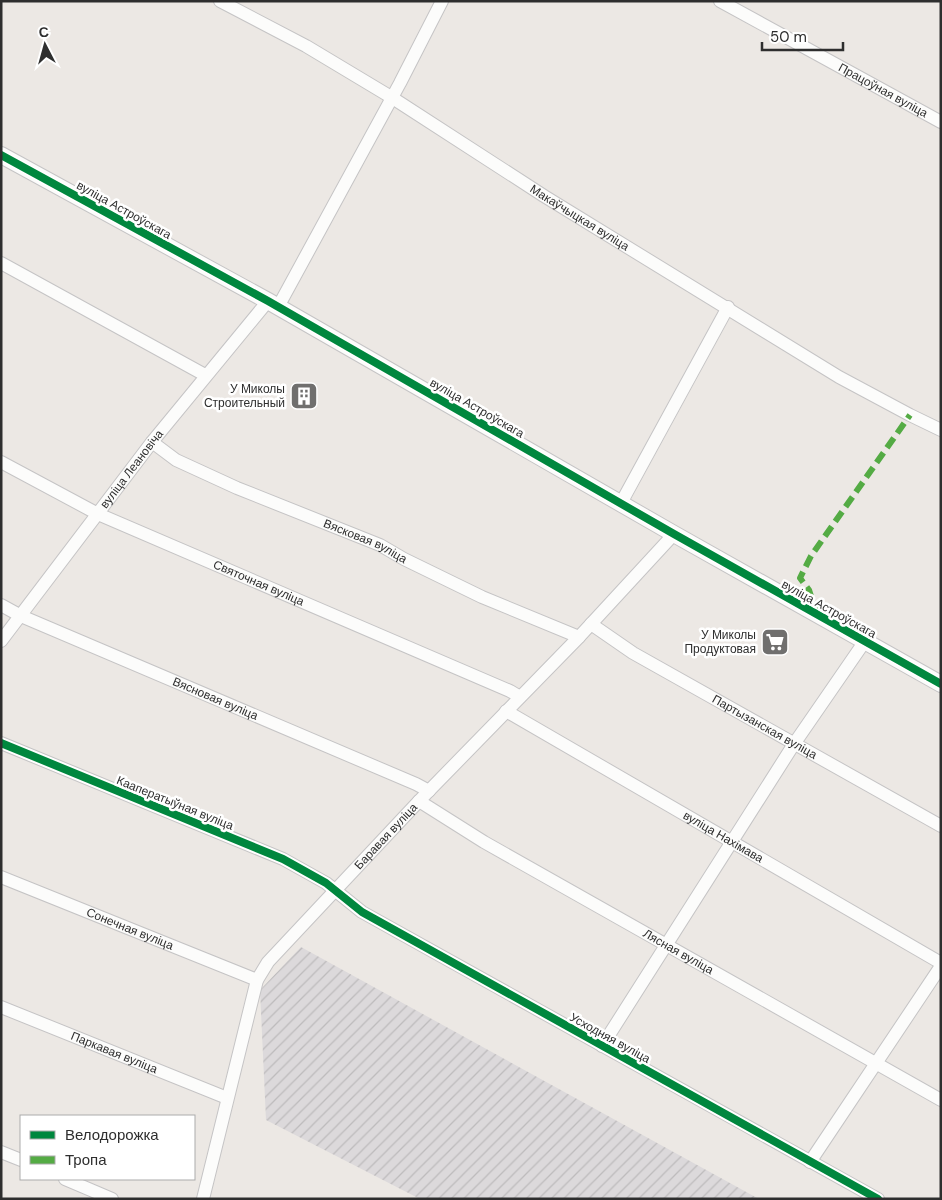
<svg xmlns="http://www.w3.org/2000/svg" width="942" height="1200" font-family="'DM Sans',sans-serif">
<defs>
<pattern id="industrial-furrows" width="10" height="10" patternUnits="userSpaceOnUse" patternTransform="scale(1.25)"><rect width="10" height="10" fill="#dcd9db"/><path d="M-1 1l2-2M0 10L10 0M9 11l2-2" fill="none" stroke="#bdbbbc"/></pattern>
</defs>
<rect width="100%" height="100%" fill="#ece8e4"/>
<!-- industrial -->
<path fill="url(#industrial-furrows)" d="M 301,947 L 759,1199 L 420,1199 L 266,1120 L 260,990 Z"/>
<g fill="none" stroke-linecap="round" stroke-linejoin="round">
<!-- minor casing -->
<g stroke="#c5c4c5" stroke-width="14">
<g id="minor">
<path id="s1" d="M 220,1 L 306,46 L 391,97 L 544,196 L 839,377 L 910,415 L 941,430"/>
<path id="s2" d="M 720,1 L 941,122"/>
<path d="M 1,263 L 205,375"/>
<path d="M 278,307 L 400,83 L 442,1"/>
<path id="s3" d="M 152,442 L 176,460 L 237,488 L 380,545 L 404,559 L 482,597 L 579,637"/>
<path id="s4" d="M 1,462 L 98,514 L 510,691 L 520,697"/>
<path d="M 621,503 L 728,307"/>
<path id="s5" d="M 1,605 L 21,616 L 416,784 L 429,791"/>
<path id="s6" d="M 591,624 L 633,653 L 941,826"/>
<path id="s7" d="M 1,641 L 152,442 L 268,301"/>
<path id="s8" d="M 506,711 L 941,963"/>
<path d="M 1,743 L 283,859 L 326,883 L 362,912 L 878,1199"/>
<path id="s9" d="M 419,801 L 484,842 L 941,1100"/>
<path id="s10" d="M 1,877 L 257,980"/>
<path id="s11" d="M 1,1007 L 227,1098"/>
<path d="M 602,1046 L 794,744 L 865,641"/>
<path d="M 1,1152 L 21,1160"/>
<path d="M 810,1162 L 941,966"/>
<path d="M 65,1179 L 112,1199"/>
<path id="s12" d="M 203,1199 L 257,980 L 268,962 L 419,801 L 579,637 L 674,534"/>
</g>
</g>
<!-- tertiary casing -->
<g stroke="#c5c4c5" stroke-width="18">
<path id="tertiary" d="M 1,155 L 268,301 L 674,534 L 941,684"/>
</g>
<!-- minor -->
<use href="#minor" stroke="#fcfcfb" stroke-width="12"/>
<!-- tertiary -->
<use href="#tertiary" stroke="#fcfcfb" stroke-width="16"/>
<!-- quiet -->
<path stroke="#54ab44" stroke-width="6" stroke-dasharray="12 6" stroke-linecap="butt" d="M 817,615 L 809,590 L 800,578 L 811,556 L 910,415"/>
<!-- cycleway casing -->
<g stroke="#fff" stroke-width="11">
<path id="cycleway" d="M 1,155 L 268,301 L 674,534 L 941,684
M 1,743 L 283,859 L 326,883 L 362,912 L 878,1199"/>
</g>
<!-- cycleway -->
<use href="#cycleway" stroke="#00873e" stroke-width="8"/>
</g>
<!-- icons -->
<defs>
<g id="building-square" transform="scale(1.4375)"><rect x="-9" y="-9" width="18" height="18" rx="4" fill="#706f6e" stroke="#fff"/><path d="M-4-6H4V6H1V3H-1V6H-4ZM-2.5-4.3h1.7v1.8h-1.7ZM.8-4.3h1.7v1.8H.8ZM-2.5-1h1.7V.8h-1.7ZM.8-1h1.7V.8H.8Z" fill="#fff"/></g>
<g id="supermarket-square" transform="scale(1.4375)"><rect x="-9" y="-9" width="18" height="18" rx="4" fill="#706f6e" stroke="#fff"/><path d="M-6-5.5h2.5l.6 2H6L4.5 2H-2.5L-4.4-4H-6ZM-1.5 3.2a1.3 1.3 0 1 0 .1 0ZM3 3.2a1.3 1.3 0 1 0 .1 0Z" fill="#fff"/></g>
</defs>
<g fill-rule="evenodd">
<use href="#building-square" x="304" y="396"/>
<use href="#supermarket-square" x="775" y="642"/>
</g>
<g text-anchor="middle" stroke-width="5" stroke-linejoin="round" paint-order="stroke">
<!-- street labels -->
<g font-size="12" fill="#2e2e2e" stroke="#fff">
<text dy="4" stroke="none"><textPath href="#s2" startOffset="186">Працоўная вуліца</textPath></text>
<text transform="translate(124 210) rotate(29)" y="4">вуліца Астроўскага</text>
<text dy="4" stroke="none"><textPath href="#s1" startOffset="420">Макаўчыцкая вуліца</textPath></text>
<text transform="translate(477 408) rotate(30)" y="4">вуліца Астроўскага</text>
<text dy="4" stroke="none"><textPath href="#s7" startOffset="216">вуліца Леановіча</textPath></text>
<text dy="4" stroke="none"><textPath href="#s3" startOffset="236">Вясковая вуліца</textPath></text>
<text dy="4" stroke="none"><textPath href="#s4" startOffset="285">Святочная вуліца</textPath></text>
<text transform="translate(829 609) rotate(29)" y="4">вуліца Астроўскага</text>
<text dy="4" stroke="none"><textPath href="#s5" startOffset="234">Вясновая вуліца</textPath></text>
<text dy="4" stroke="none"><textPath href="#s6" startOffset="202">Партызанская вуліца</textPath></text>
<text transform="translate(175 803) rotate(22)" y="4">Кааператыўная вуліца</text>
<text dy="4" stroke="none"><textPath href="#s12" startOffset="419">Баравая вуліца</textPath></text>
<text dy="4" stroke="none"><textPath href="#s8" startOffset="251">вуліца Нахімава</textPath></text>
<text dy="4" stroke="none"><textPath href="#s10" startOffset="139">Сонечная вуліца</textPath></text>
<text dy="4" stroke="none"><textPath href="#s9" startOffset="300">Лясная вуліца</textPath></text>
<text transform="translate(610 1038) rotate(29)" y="4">Усходняя вуліца</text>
<text dy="4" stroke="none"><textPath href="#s11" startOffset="122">Паркавая вуліца</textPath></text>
</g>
<!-- poi labels -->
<g font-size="12" fill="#2e2e2e" stroke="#fff" text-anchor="end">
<text x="285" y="393">У Миколы<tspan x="285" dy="14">Строительный</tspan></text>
<text x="756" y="639">У Миколы<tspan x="756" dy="14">Продуктовая</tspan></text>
</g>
</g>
<!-- border -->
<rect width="942" height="1200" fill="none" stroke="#2e2e2e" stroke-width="5"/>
<!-- legend -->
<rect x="20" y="1115" width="175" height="65" fill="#ffffff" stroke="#ababab"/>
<rect x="30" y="1131" width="25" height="8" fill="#00873e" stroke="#ababab"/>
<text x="65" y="1140" font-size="15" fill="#2e2e2e">Велодорожка</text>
<rect x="30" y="1156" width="25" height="8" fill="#54ab44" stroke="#ababab"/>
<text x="65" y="1165" font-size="15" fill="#2e2e2e">Тропа</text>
<!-- north arrow -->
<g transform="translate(45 45) rotate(354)" stroke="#ffffff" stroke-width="4" paint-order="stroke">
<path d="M0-4L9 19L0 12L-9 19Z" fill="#2e2e2e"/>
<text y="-8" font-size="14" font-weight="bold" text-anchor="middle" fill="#2e2e2e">С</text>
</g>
<!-- scale -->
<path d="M762 42v8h81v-8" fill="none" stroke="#2e2e2e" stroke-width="2.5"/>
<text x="770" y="42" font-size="15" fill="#2e2e2e" stroke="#ffffff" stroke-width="4" paint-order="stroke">50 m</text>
</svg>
